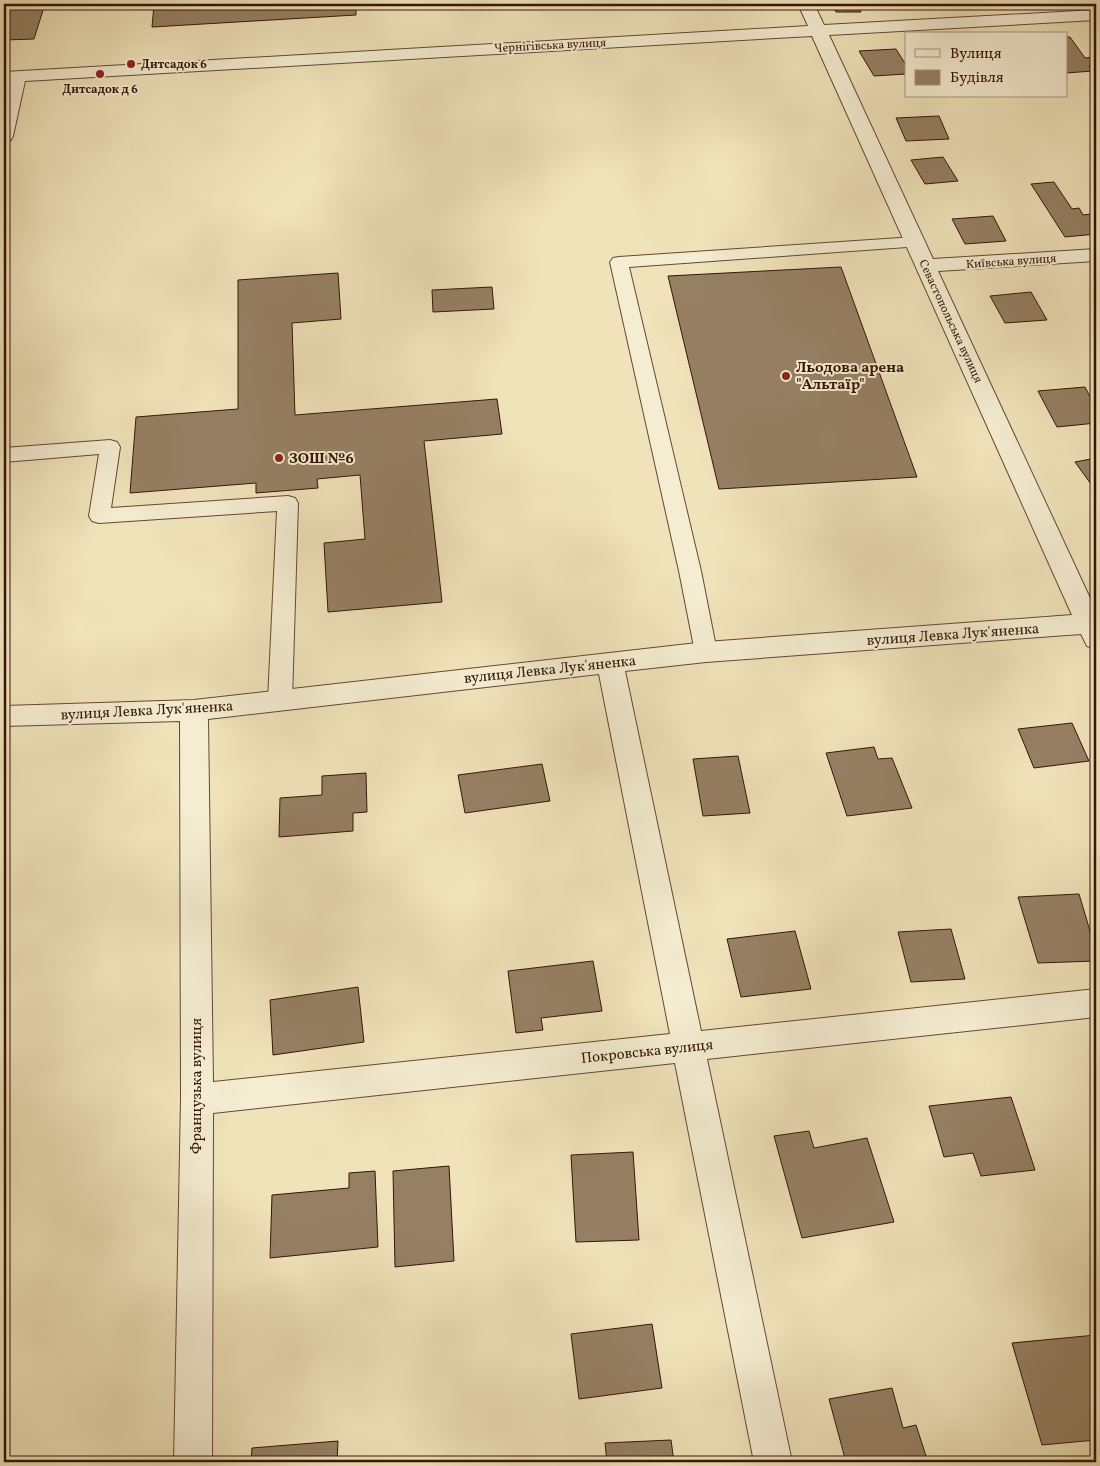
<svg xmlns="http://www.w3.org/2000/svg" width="1100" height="1466" font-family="Vollkorn,serif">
<rect width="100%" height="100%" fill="#f0e3ba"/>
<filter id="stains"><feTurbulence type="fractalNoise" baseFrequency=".004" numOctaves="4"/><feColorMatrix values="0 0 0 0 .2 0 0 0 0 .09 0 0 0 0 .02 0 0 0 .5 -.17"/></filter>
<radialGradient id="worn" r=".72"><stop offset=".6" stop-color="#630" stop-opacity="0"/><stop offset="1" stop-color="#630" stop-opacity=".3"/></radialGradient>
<!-- building -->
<path fill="#968064" stroke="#351506" d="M 4,4 L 45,4 L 34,39 L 4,40 Z
M 356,4 L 356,15 L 152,27 L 154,5 Z
M 833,4 L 866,4 L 868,6 L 858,7 L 861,12 L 836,12 Z
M 905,4 L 933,4 L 936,8 L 908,9 Z
M 1066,37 L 1070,37 L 1085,58 L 1096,57 L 1096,66 L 1089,66 L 1093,71 L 1066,73 Z
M 896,49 L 906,65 L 906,74 L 874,76 L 859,51 Z
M 939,116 L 949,139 L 906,141 L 896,118 Z
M 943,157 L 958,181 L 925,184 L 911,160 Z
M 1054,182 L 1072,209 L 1079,208 L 1083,215 L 1092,214 L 1096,221 L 1096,234 L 1065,237 L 1031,184 Z
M 993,216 L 1006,241 L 965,244 L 952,219 Z
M 841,267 L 917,477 L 719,489 L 668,276 Z
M 338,273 L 341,319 L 292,323 L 295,415 L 497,399 L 502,434 L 424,441 L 442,602 L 328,612 L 324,543 L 365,539 L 360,475 L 317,479 L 318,488 L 256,493 L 256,483 L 130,493 L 136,417 L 238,409 L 238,280 Z
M 492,287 L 494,309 L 433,312 L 432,290 Z
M 1031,292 L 1047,320 L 1005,323 L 990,296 Z
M 1085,387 L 1096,408 L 1096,423 L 1057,427 L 1038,391 Z
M 1096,458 L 1096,491 L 1075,462 Z
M 1072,723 L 1089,761 L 1034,768 L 1018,729 Z
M 874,747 L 878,759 L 892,758 L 912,808 L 847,816 L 826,753 Z
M 738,756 L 750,813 L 703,816 L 693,759 Z
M 542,764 L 550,801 L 465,813 L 458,775 Z
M 366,773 L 367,812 L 353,813 L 353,831 L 279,837 L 280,798 L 322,795 L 322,776 Z
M 1079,894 L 1096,951 L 1096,961 L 1038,963 L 1018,897 Z
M 951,929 L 965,979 L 911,982 L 898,932 Z
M 795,931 L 811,989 L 741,997 L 727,939 Z
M 593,961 L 602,1011 L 541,1018 L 543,1030 L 516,1033 L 508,971 Z
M 358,987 L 364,1042 L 273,1055 L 270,1000 Z
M 1011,1097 L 1035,1170 L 981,1176 L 973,1153 L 944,1157 L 929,1106 Z
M 809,1131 L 814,1148 L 867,1138 L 894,1222 L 802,1238 L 774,1136 Z
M 633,1152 L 639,1240 L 576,1242 L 571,1155 Z
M 449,1166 L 454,1261 L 395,1267 L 393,1171 Z
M 375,1171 L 378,1247 L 270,1258 L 272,1195 L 349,1188 L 349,1173 Z
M 652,1324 L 662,1388 L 579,1399 L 571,1334 Z
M 1096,1335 L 1096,1440 L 1042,1445 L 1012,1343 Z
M 892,1388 L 903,1428 L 916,1425 L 927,1459 L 909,1462 L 846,1462 L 829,1399 Z
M 671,1440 L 674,1462 L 607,1462 L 605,1443 Z
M 338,1441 L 337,1462 L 251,1462 L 252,1448 Z"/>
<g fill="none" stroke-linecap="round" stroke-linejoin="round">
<!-- service casing -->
<g stroke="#644833" stroke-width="2">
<path id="service" d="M 915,237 L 921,238 L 924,242 L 921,246 L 629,267 L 701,571 L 717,652 L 714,658 L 706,660 L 698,658 L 695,652 L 679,571 L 610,262 L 613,258 L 619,257 Z
M 110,440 L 117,442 L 120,447 L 111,508 L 288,496 L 295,498 L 298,503 L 292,700 L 288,706 L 280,709 L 272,706 L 268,700 L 277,511 L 99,523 L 92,521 L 89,516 L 99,454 L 4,462 L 4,448 Z"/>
</g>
<!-- minor casing -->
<g stroke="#644833" stroke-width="2">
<path id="minor" d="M 798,4 L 814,4 L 824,25 L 1096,10 L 1096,20 L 829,35 L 933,259 L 1096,249 L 1096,261 L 938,271 L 1096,611 L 1096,649 L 1087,646 L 1081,634 L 706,662 L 625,671 L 701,1031 L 1096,989 L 1096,1017 L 707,1059 L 792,1462 L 754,1462 L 675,1063 L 213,1113 L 212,1462 L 174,1462 L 181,1099 L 180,721 L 4,726 L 4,706 L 194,700 L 706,642 L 1072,615 L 812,36 L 25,81 L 13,136 L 11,140 L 4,142 L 4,96 L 7,82 L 4,82 L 4,72 L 808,26 ZM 599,674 L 670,1034 L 213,1082 L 208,719 Z"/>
</g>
<!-- service -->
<use href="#service" fill="#f5edd2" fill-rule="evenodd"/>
<!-- minor -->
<use href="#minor" fill="#f5edd2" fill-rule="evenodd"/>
</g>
<!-- markers -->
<g fill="#8f2418" stroke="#f5edd2" stroke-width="2">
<circle cx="131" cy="64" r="5"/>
<circle cx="100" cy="74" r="5"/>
<circle cx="786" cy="376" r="5"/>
<circle cx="279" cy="458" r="5"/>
</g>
<g text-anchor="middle" stroke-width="4" stroke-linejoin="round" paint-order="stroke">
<!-- far-street labels -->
<g font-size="12" fill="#351506" stroke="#f5edd2">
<text transform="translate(550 45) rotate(-3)" y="4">Чернігівська вулиця</text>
<text transform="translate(1011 261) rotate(-4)" y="4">Київська вулиця</text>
<text transform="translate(951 321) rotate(65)" y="4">Севастопольська вулиця</text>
</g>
<!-- far-poi labels -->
<g font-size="12" font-weight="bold" fill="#351506" stroke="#f5edd2" text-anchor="start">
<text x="141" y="68">Дитсадок 6</text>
<text x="100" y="93" text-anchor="middle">Дитсадок д 6</text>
</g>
<!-- poi labels -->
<g font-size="15" font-weight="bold" fill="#351506" stroke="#f5edd2" text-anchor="start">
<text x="796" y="372">Льодова арена<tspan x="796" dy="17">"Альтаїр"</tspan></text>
<text x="289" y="463">ЗОШ №6</text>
</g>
<!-- street labels -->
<g font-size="15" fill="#351506" stroke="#f5edd2">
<text transform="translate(953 634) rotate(-4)" y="5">вулиця Левка Лук'яненка</text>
<text transform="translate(550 669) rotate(-6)" y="5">вулиця Левка Лук'яненка</text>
<text transform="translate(147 710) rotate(-3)" y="5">вулиця Левка Лук'яненка</text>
<text transform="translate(647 1051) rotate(-6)" y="5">Покровська вулиця</text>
<text transform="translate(196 1086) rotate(-90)" y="5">Французька вулиця</text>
</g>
</g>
<!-- margin -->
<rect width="1100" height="1466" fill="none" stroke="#f0e3ba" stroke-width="20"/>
<rect x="5" y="5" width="1090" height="1456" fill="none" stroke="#351506" stroke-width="2.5"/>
<rect x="10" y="10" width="1080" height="1446" fill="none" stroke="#351506"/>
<!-- legend -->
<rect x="905" y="32" width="162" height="65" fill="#f5edd2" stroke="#a89780"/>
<rect x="915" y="49" width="25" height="8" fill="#f5edd2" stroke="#a89780"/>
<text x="950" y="58" font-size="15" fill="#351506">Вулиця</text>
<rect x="915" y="70" width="25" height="15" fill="#968064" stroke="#a89780"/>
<text x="950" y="82" font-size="15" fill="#351506">Будівля</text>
<rect width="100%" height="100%" filter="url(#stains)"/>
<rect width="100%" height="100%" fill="url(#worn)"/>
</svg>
